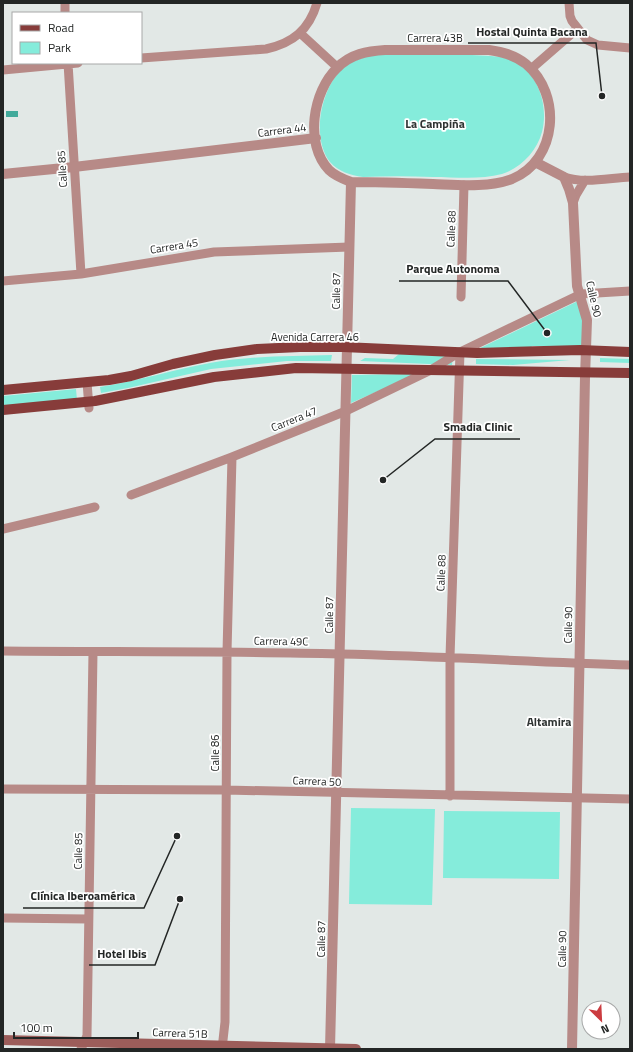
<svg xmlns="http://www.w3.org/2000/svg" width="633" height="1052" font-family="'Titillium Web',sans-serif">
<rect width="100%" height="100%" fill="#e2e8e6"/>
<!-- green -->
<path fill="#85ecdb" d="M 378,54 C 409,54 441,54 472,55 C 484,56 499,55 511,60 C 538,71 549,105 542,132 C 537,151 521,168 502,174 C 480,180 455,177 433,177 C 409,176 386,176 363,177 C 350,175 339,172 330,162 C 311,138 321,90 341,70 C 351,60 365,57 378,54 Z
M 578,301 L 583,321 L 583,348 L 549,348 L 547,346 L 532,346 L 530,349 L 476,350 Z
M 399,354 L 453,356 L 452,365 L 360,361 L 365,358 L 393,359 Z
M 332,355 L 331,361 L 287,361 L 211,369 L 128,388 L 101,393 L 100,387 C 137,381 173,370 210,363 C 250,356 291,356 332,355 Z
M 600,358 L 630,359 L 630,363 L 600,362 Z
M 476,359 L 570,360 L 513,365 L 476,364 Z
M 419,374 L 410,377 L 351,403 L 352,375 Z
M 76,389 L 77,400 L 3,406 L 3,396 Z
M 351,808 L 435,809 L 432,905 L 349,904 Z
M 444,811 L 560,812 L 559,879 L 443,878 Z"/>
<!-- water -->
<path fill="#42aa9b" d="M 6,111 L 18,111 L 18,117 L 6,117 Z"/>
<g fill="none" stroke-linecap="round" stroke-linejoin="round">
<!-- minor -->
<path stroke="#b78a87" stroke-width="9" d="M 65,3 L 65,13
M 569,3 L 570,16 L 572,21 L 587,40 L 598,45 L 630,48
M 300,33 L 337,67
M 141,58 L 266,49 C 293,43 309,30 317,3
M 68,63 L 81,274
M 531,69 L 577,29
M 3,70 L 78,63
M 564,177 C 584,184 609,178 630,177
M 573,203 L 576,195 L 585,180
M 3,281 L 81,274 L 214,252 L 349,247
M 461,297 L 464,185
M 87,382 L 89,408
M 131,495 L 232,457 L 346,411 L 429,371 L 460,352 L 581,294 L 630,291
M 3,529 L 95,507
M 3,651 C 115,652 228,651 340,654 C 437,656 533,662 630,665
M 3,789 L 226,790 L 630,799
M 450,796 L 450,657 L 460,352
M 3,918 L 88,919
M 81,1049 L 87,1036 L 93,652
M 222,1049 L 225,1022 L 227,652 L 232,457"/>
<!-- tertiary -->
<path stroke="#b78a87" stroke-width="10" d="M 385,50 L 489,50 C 503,52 515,55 526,64 C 562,94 558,160 512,179 C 488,188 458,185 433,184 C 406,183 378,182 351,182 C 343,179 335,176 329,170 C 304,144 313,91 337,68 C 350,54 368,51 385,50 Z
M 535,162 L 564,177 L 569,189 L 573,203 L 577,286 L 587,320 L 585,377 L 572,1049
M 3,174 L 74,167 L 316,138
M 330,1049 L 351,182"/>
<!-- secondary -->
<path stroke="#9c5d5a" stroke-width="10" d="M 3,1040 L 356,1049"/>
<!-- primary -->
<path stroke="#873c3a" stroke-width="10" d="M 3,390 L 109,380 L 131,376 L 173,364 L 215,355 L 257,349 L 300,347 L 343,347 L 477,353 L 580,350 L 630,352
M 3,410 L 95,401 L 214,377 L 296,368 L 630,373"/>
</g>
<g text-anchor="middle" stroke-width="3.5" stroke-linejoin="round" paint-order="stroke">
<!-- street labels -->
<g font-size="11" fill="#232625" stroke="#fff">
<text x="435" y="42">Carrera 43B</text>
<text transform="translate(282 130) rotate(-7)" y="4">Carrera 44</text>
<text transform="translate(62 169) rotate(-93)" y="4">Calle 85</text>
<text transform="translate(451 229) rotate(-88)" y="4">Calle 88</text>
<text transform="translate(174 246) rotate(-9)" y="4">Carrera 45</text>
<text transform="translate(336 291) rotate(-89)" y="4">Calle 87</text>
<text transform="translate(594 299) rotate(77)" y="4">Calle 90</text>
<text x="315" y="341">Avenida Carrera 46</text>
<text transform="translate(294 419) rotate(-22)" y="4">Carrera 47</text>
<text transform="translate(441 573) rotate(-88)" y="4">Calle 88</text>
<text transform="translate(329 615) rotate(-89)" y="4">Calle 87</text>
<text transform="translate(568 625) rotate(-89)" y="4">Calle 90</text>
<text transform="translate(281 641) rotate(1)" y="4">Carrera 49C</text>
<text transform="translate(215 753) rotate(-90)" y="4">Calle 86</text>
<text transform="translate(317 781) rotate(2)" y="4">Carrera 50</text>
<text transform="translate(78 851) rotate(-89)" y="4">Calle 85</text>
<text transform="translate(321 939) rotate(-89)" y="4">Calle 87</text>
<text transform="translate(562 949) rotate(-89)" y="4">Calle 90</text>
<text transform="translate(180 1033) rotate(2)" y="4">Carrera 51B</text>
</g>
<!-- neighbourhood labels -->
<g font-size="12" font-weight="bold" fill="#2e3332" stroke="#fff">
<text x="435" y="128">La Campiña</text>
<text x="549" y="726">Altamira</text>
</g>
</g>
<!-- callouts -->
<path fill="none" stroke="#232625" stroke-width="1.5" d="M602 96L596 43H468M547 333L508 281H399M383 480L435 439H520M177 836L144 908H23M180 899L155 965H89"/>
<g fill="#232625" stroke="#fff" stroke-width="1.5">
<circle cx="602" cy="96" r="4"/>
<circle cx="547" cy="333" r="4"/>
<circle cx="383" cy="480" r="4"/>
<circle cx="177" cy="836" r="4"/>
<circle cx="180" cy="899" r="4"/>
</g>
<g font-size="12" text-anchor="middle" font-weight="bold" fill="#232625" stroke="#fff" stroke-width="3.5" stroke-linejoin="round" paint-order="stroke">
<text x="532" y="36">Hostal Quinta Bacana</text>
<text x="453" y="273">Parque Autonoma</text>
<text x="478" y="431">Smadia Clinic</text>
<text x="83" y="900">Clínica Iberoamérica</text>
<text x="122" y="958">Hotel Ibis</text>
</g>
<!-- border -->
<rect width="633" height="1052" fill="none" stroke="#232625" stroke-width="8"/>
<!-- legend -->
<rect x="12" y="12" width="130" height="52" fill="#ffffff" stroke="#a7a8a8"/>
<rect x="20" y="25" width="20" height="6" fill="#873c3a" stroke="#a7a8a8"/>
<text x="48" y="32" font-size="12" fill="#232625">Road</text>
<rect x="20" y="42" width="20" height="12" fill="#85ecdb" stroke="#a7a8a8"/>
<text x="48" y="52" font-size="12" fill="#232625">Park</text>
<!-- north arrow -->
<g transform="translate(601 1020) rotate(156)"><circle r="19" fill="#ffffff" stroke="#a7a8a8"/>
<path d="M0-3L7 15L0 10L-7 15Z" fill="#cb3c40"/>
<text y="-6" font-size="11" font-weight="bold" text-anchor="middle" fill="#232625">N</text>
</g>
<!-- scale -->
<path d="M14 1032v6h124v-6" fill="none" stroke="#232625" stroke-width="2"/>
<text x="20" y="1032" font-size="12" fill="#232625" stroke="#ffffff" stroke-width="3" paint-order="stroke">100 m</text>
</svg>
